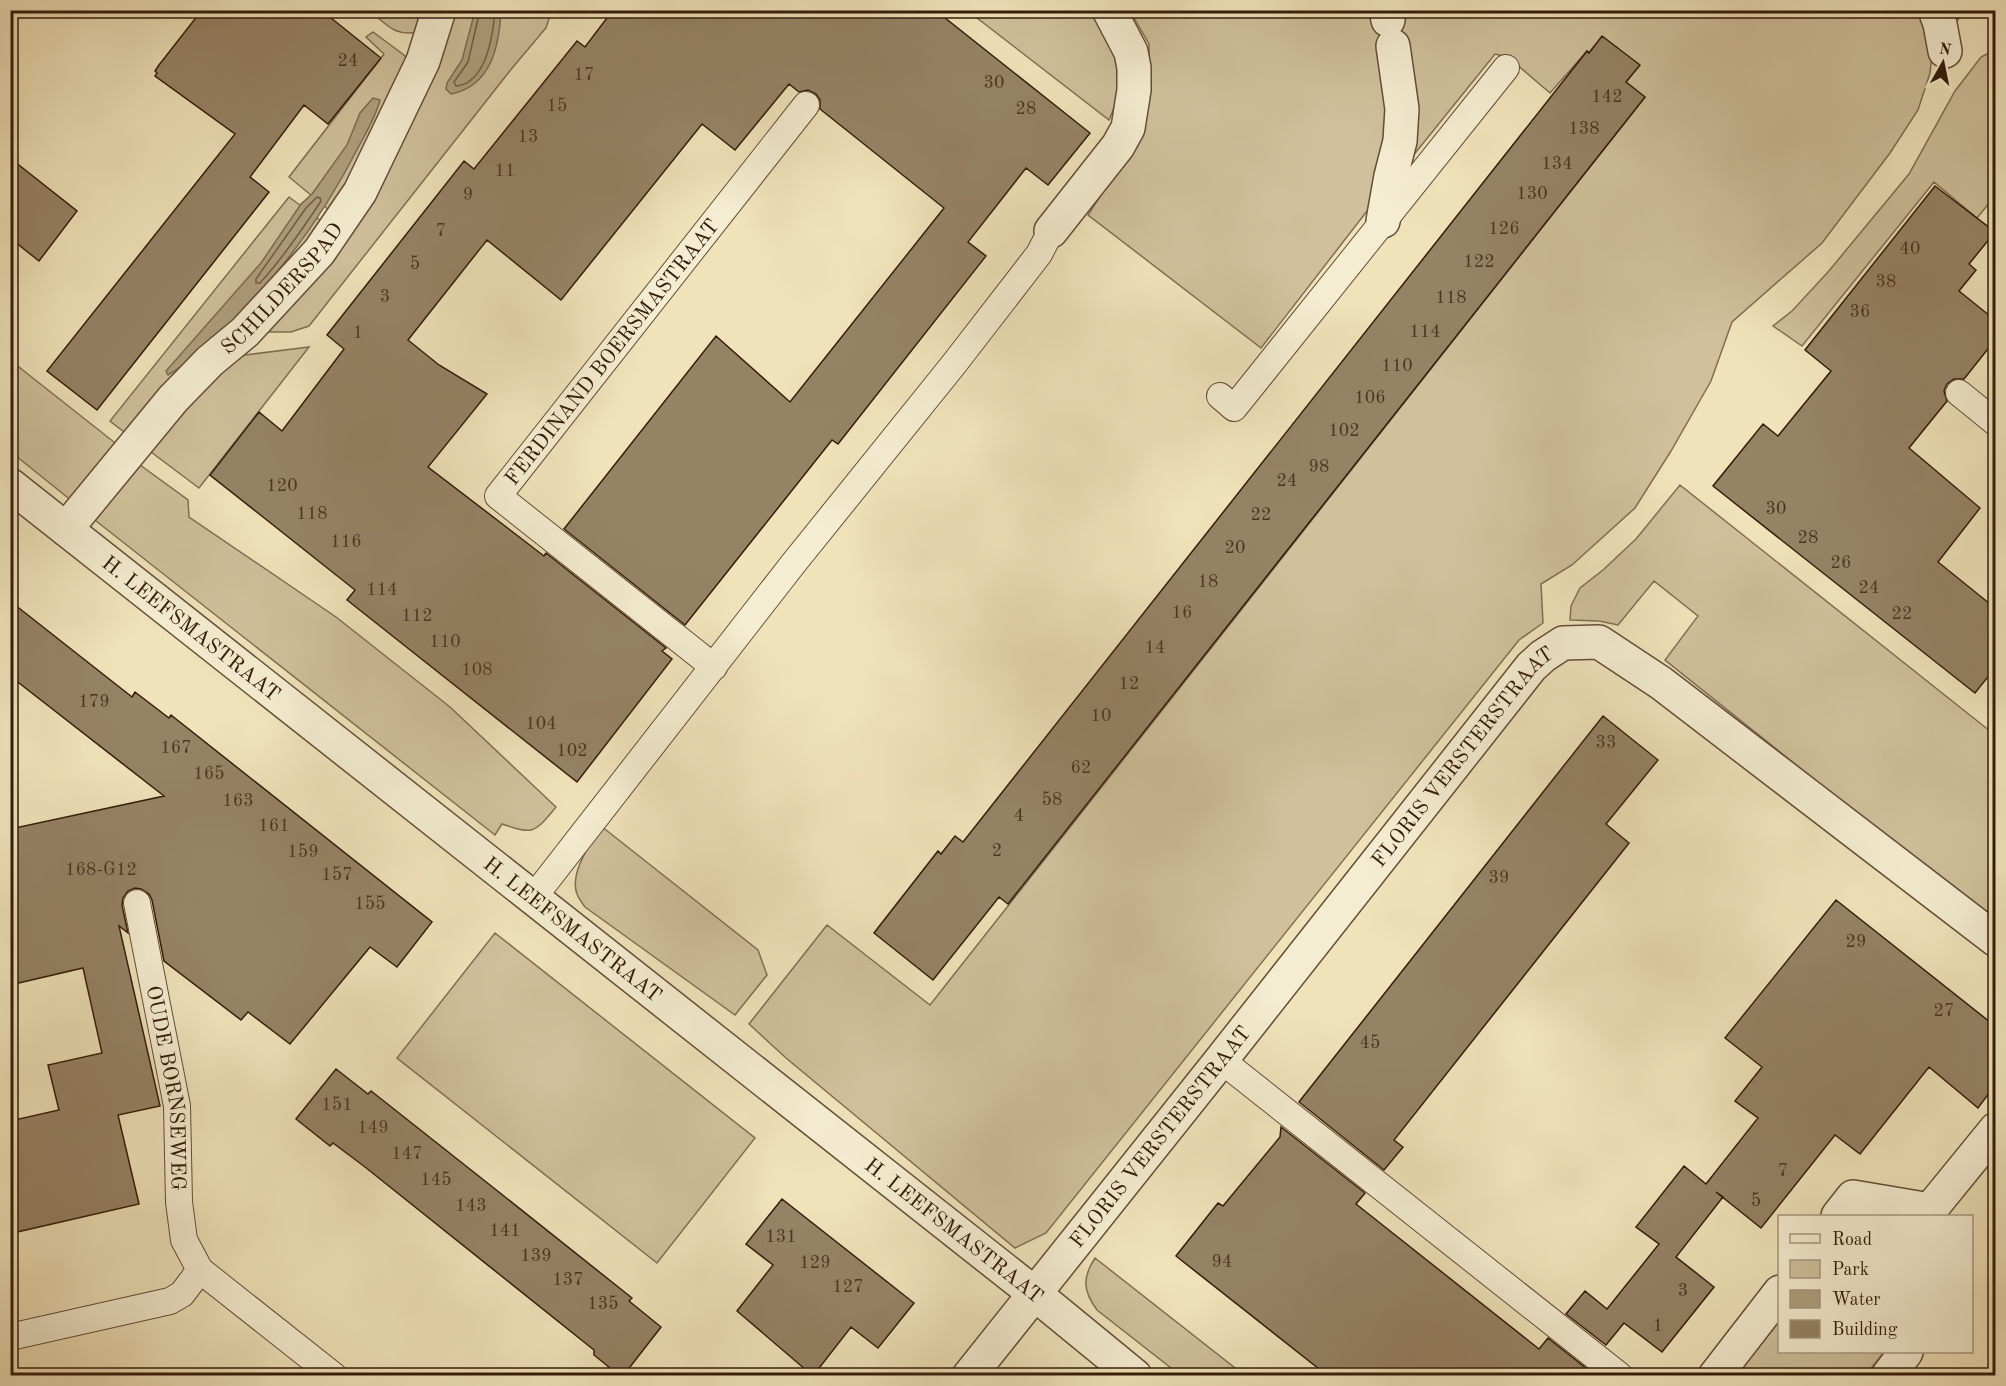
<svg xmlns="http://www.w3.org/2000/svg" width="2006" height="1386" font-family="'Old Standard TT',serif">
<rect width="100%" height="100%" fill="#f0e3ba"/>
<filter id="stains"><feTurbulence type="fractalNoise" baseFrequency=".00333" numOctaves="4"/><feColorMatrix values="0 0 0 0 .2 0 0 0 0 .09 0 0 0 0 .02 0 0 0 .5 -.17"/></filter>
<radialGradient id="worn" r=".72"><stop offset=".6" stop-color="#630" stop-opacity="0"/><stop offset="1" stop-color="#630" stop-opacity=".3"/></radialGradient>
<!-- green -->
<path fill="#d0c19c" stroke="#826e54" stroke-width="1.5" d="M 370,11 L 426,11 L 418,32 C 395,37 386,24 370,11 Z
M 453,11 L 543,11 L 549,19 L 546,28 L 513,67 L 309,326 L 291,332 L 269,332 L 266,327 Z
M 968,11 L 1099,11 L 1125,70 L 1118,98 L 1109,120 Z
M 1130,11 L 1373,11 L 1378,21 L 1387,64 L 1392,105 L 1381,193 L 1261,348 L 1088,215 L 1119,167 L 1137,147 L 1145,119 L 1150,89 L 1149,44 Z
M 1400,11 L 1995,11 L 1995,17 L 1962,14 L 1932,54 L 1930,73 L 1918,110 L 1890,153 L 1822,243 L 1732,322 L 1711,381 L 1671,451 L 1635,508 L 1572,565 L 1541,584 L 1543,623 L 1519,640 L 1046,1233 L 1015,1248 L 786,1058 L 749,1024 L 827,925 L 930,1005 L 1645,97 L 1626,82 L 1639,65 L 1602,37 L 1589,53 L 1587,51 L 1550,93 L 1508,57 L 1495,54 L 1412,157 Z
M 373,32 L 404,55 L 408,60 L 383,127 L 329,210 L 289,177 L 384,54 L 366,37 Z
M 1995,50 L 1995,196 L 1977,218 L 1934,182 L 1802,346 L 1773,326 L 1792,311 L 1828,272 L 1909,174 L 1955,91 L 1981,57 Z
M 289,197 L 324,223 L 128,435 L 110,421 Z
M 309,347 L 199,488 L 147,449 L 222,365 L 245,355 Z
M 10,360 L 119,446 L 72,501 L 11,452 Z
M 136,462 L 188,500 L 189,517 L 336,617 L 450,707 L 556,807 C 534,833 535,835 502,824 L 495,835 L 91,517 Z
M 1680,485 L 1995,735 L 1995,924 L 1665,660 L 1698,616 L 1654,581 L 1618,625 L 1599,621 L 1570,620 L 1571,606 L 1580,588 L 1603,570 L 1636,539 Z
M 601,826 L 758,950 L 767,975 L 735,1015 L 585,907 C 582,903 579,899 577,894 C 569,873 591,843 601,826 Z
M 495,933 L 755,1138 L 657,1263 L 397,1058 Z
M 1095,1258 L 1244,1375 L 1180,1375 L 1097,1310 C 1083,1291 1082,1278 1095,1258 Z
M 1779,1317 L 1780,1352 L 1884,1352 L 1866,1375 L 1735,1376 Z"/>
<!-- water -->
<path fill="#b09f7e" stroke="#7e6b50" stroke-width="1.5" d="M 475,11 L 501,11 C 499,47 491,86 451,94 L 446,89 L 447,83 L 462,60 Z
M 373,98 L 380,100 C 376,116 367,131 359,146 C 325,213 282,273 228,325 C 209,343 190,362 168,375 L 166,371 L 261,263 L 301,204 L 312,194 L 347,145 L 360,113 Z"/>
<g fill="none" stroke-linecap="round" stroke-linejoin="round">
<!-- shore -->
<path stroke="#725e44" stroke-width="1.5" d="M 480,10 L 468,62 L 454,82 L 456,86 C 487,83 493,35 495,10
M 317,197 L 320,198 L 321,201 C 302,230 283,258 260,283 L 256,283 L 256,279 L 306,208 Z"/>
</g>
<!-- building -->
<path fill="#968366" stroke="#341c0b" stroke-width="1.5" d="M 202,10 L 321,10 L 381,58 L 328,124 L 304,105 L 250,177 L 269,192 L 97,410 L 47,371 L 235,134 L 155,76 L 157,73 L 155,71 L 159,65 Z
M 613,10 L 935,10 L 1090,133 L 1048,185 L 1026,168 L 968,242 L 986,256 L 838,444 L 832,440 L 685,625 L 564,529 L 716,336 L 790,402 L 944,208 L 820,109 L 820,100 L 816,94 L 808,90 L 799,92 L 789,84 L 735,150 L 702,124 L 561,300 L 487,240 L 408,340 L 439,365 L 487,394 L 428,467 L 544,556 L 546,553 L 666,648 L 662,651 L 672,659 L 577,782 L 347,600 L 355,590 L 210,475 L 259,412 L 282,431 L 344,349 L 327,335 L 464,161 L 474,169 L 577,41 L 585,47 Z
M 1602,36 L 1640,65 L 1626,82 L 1645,97 L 1008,904 L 999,897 L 933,980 L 874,933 L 938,851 L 941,854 L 955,836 L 963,842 L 1587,51 L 1589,53 Z
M 10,158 L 77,211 L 39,261 L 10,238 Z
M 1935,186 L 1995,232 L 1969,264 L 1976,270 L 1959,291 L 1995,320 L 1995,340 L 1964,379 L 1954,379 L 1947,384 L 1944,391 L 1947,401 L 1909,448 L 1980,508 L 1938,562 L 1995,608 L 1995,668 L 1975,693 L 1713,486 L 1763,424 L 1778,436 L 1831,371 L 1805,350 Z
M 10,601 L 132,697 L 135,692 L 169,718 L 171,715 L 432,922 L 397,967 L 370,947 L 290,1044 L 248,1012 L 241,1020 L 164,961 L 152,900 L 149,894 L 141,889 L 135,888 L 128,891 L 123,898 L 122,905 L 128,933 L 119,926 L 160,1106 L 118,1115 L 139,1204 L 17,1232 L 10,1203 L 10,1121 L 59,1110 L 48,1065 L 102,1053 L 83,968 L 10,985 L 10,829 L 164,796 L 10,676 Z
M 1603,716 L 1658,760 L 1606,824 L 1629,843 L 1394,1140 L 1403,1147 L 1384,1170 L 1299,1102 Z
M 1836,900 L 1995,1026 L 1995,1085 L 1978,1108 L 1929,1067 L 1860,1154 L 1835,1135 L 1761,1228 L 1716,1192 L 1723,1197 L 1676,1257 L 1714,1287 L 1662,1352 L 1624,1323 L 1606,1345 L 1566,1314 L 1585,1291 L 1607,1309 L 1659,1244 L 1636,1227 L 1684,1166 L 1706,1184 L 1758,1118 L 1735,1101 L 1762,1067 L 1725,1038 Z
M 336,1069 L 368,1094 L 371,1091 L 490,1185 L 632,1298 L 629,1301 L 661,1327 L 623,1376 L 620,1376 L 594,1355 L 594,1350 L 365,1167 L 333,1143 L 330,1146 L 296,1119 Z
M 1281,1127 L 1365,1193 L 1356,1204 L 1539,1349 L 1548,1338 L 1587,1369 L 1582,1376 L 1328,1376 L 1176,1256 L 1218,1203 L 1223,1206 L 1280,1137 Z
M 782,1199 L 914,1303 L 878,1348 L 851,1327 L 813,1376 L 737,1311 L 773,1265 L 746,1244 Z"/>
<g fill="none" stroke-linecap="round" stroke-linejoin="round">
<!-- service casing -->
<g stroke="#634e37" stroke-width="28">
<g id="service">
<path d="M 1959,393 L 1996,423"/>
<path d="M 1220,396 L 1234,408 L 1506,68"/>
<path id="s1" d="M 714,667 L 498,496 L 806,105"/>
<path d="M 533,898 L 793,564 L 954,364 L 1039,254 L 1051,231"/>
<path id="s2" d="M 137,903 L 177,1106 L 179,1202 L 184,1240 L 200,1270 L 334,1376"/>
<path d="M 1221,1060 L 1620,1376"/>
<path d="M 10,1337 L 170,1301 L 182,1294 L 200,1270"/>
</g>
</g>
<!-- pedestrian casing -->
<g stroke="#634e37" stroke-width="36">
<g id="pedestrian">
<path d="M 1386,10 L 1388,20"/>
<path d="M 1935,10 L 1940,24 L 1945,51"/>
<path d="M 1383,221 L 1391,176 L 1400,141 L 1402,109 L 1393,46"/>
<path d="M 1051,231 L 1118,146 L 1128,128 L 1134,90 L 1134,68 L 1131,52 L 1109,10"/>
<path id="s3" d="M 66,529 L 173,399 L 210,361 L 245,332 L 319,252 L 360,192 L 423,61 L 439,10"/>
</g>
</g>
<!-- minor casing -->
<g stroke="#634e37" stroke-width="36">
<g id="minor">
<path d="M 1930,1210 L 1996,1129"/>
<path d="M 1838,1216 L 1853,1197 L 1930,1210"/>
<path id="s4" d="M 969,1376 L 1221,1060 L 1531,667 L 1543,656 L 1563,643 L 1599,642 L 1661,683 L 1996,940"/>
<path d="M 1715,1376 L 1780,1292"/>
<path d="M 1888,1376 L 1906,1352"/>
</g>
</g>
<!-- tertiary casing -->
<g stroke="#634e37" stroke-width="36">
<g id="tertiary">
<path id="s5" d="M 10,485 L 1035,1294 L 1135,1376"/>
</g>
</g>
<!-- service -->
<use href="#service" stroke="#f5edd2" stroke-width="26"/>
<!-- pedestrian -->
<use href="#pedestrian" stroke="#f5edd2" stroke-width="33"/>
<!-- minor -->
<use href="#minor" stroke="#f5edd2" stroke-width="33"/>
<!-- tertiary -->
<use href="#tertiary" stroke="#f5edd2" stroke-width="33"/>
</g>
<g text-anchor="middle" stroke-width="4.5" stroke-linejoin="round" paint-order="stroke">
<!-- number labels -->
<g font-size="18" fill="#4c3622">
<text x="348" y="66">24</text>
<text x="584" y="80">17</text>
<text x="994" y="88">30</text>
<text x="1607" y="102">142</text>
<text x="557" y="111">15</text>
<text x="1026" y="114">28</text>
<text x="1584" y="134">138</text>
<text x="528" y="142">13</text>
<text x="1557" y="169">134</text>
<text x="505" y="176">11</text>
<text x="1532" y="199">130</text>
<text x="468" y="200">9</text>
<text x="1504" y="234">126</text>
<text x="441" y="236">7</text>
<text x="1910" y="254">40</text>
<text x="1479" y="267">122</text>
<text x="415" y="269">5</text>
<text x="1886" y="287">38</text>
<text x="385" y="302">3</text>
<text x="1451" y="303">118</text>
<text x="1860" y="317">36</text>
<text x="1425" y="337">114</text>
<text x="358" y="338">1</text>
<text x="1397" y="371">110</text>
<text x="1370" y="403">106</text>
<text x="1344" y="436">102</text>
<text x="1319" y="472">98</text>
<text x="1287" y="486">24</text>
<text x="282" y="491">120</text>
<text x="1776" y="514">30</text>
<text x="312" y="519">118</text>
<text x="1261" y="520">22</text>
<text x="1808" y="543">28</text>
<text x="346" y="547">116</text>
<text x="1235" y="553">20</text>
<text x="1841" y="568">26</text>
<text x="1208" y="587">18</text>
<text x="1869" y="593">24</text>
<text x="382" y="595">114</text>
<text x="1182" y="618">16</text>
<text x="1902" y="619">22</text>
<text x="417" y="621">112</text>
<text x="445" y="647">110</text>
<text x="1155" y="653">14</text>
<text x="477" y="675">108</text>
<text x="1129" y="689">12</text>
<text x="94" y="707">179</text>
<text x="1101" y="721">10</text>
<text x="541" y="729">104</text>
<text x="1606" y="748">33</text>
<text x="176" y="753">167</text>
<text x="572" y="756">102</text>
<text x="1081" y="773">62</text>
<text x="209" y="779">165</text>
<text x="1052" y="805">58</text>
<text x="238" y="806">163</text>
<text x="1019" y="821">4</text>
<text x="274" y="831">161</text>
<text x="997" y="856">2</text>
<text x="303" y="857">159</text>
<text x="101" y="875">168-G12</text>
<text x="337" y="880">157</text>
<text x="1499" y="883">39</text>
<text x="370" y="909">155</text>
<text x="1856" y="947">29</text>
<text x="1944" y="1016">27</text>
<text x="1370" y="1048">45</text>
<text x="337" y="1110">151</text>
<text x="373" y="1133">149</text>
<text x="407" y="1159">147</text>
<text x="1783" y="1176">7</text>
<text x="436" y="1185">145</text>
<text x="1756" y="1206">5</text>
<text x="471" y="1211">143</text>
<text x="505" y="1236">141</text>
<text x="781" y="1242">131</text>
<text x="536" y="1261">139</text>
<text x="1222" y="1267">94</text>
<text x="815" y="1268">129</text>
<text x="568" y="1285">137</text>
<text x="848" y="1292">127</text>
<text x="1683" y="1296">3</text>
<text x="603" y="1309">135</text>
<text x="1658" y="1331">1</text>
</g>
<!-- street labels -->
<g font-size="21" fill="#341c0b" stroke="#f5edd2">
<text dy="7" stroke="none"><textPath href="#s3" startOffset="324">SCHILDERSPAD</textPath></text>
<text dy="7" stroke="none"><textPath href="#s1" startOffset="459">FERDINAND BOERSMASTRAAT</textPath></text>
<text dy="7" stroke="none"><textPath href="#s5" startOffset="231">H. LEEFSMASTRAAT</textPath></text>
<text dy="7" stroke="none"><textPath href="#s4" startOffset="792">FLORIS VERSTERSTRAAT</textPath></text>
<text dy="7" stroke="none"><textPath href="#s5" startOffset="717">H. LEEFSMASTRAAT</textPath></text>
<text dy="7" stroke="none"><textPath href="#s2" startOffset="188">OUDE BORNSEWEG</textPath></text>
<text dy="7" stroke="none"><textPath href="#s4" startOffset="306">FLORIS VERSTERSTRAAT</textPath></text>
<text dy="7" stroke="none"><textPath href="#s5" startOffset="1203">H. LEEFSMASTRAAT</textPath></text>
</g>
</g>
<!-- margin -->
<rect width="2006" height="1386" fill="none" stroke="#f0e3ba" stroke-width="36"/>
<rect x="12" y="12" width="1982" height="1362" fill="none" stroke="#341c0b" stroke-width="3"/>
<rect x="18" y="18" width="1970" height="1350" fill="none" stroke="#341c0b" stroke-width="1.5"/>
<!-- legend -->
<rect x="1778" y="1215" width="195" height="138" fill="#f5edd2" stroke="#a89982" stroke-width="1.5"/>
<rect x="1790" y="1234" width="30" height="9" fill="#f5edd2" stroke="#a89982" stroke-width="1.5"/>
<text x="1832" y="1245" font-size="18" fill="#341c0b">Road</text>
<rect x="1790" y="1260" width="30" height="18" fill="#d0c19c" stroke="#a89982" stroke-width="1.5"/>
<text x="1832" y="1275" font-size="18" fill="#341c0b">Park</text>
<rect x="1790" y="1290" width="30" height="18" fill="#b09f7e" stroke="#a89982" stroke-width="1.5"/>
<text x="1832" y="1305" font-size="18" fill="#341c0b">Water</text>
<rect x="1790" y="1320" width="30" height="18" fill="#968366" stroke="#a89982" stroke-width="1.5"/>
<text x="1832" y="1335" font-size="18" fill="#341c0b">Building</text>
<!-- north arrow -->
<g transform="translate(1943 63) rotate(9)" stroke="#f5edd2" stroke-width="4.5" paint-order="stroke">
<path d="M0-4.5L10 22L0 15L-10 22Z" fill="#341c0b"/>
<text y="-9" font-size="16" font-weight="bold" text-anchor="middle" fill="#341c0b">N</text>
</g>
<rect width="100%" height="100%" filter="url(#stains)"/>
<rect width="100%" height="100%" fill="url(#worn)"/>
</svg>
